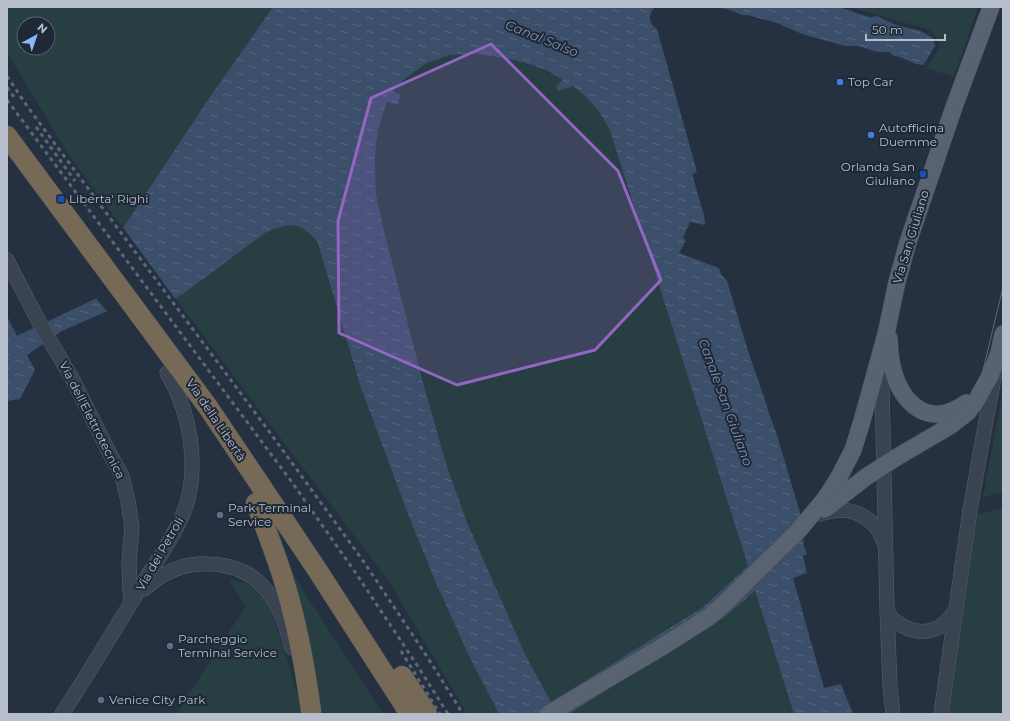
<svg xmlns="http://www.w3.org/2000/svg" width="1010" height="721" font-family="Montserrat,sans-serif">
<defs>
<pattern id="water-ripples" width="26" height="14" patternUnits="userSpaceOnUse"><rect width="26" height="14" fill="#3b4e6a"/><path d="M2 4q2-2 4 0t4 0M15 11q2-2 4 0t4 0" fill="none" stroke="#55667e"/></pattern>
</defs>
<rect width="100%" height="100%" fill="#253141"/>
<!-- green -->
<path fill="#273e42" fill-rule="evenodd" d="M 7,7 L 273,7 L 207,101 L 123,228 L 69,155 L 7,53 ZM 24,24 L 48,24 L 48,48 L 24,48 Z
M 850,7 L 978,7 L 954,77 L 926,68 L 935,55 L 940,44 L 935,35 L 930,30 Z
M 477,54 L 505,58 L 533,66 L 557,76 L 573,86 L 586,97 L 600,113 L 610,131 L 748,567 L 703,607 L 551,702 L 525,654 L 459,503 L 448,470 L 424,386 L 384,231 L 376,194 L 375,159 L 376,144 L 379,126 L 387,101 L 397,105 L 393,92 L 408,76 L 427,63 L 450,55 Z
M 292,224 C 304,228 309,232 317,241 L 353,363 L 373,421 L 499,714 L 467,714 L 390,583 L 175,298 L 183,294 L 265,233 L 279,226 Z
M 1003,391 L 1003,492 L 983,497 Z
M 1003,508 L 1003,714 L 948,714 L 977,514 Z
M 294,576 L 383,714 L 318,714 L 300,619 Z
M 228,579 L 248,584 L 269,604 L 281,638 L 303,714 L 176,714 L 246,606 Z
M 755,591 L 794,714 L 569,714 L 642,668 L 722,619 Z"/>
<!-- water -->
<path fill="url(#water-ripples)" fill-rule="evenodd" d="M 273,7 L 655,7 C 648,13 648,24 657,29 L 697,172 L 692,174 L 704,215 L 705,225 L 690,222 L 683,238 L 686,240 L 679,253 L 719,268 L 721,274 L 727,281 L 749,354 L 767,406 L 768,411 L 776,432 L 801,516 L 803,538 L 804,546 L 807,554 L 803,556 L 807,573 L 793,578 L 824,688 L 841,684 L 853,714 L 794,714 L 755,591 L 722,619 L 642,668 L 569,714 L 499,714 L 470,658 L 436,583 L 408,514 L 361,388 L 317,241 C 299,221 289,222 265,233 L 183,294 L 147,315 L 105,312 L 62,331 L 27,355 L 35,370 L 20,399 L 7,401 L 7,316 L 17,336 L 101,296 L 123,228 L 207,101 ZM 477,54 C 506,58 538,63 563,80 L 556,86 L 558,91 L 573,86 L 586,97 L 600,113 L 610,131 L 748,566 L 703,607 L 551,702 L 525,654 L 467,522 L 448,470 L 424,386 L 384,231 L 376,194 L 375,159 L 376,144 L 379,126 L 387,102 L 397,105 L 401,95 L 393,91 L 408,76 L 427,63 L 450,55 Z
M 717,7 L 839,7 L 865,16 L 871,17 L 877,16 L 896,25 L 921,31 L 933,38 L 935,46 C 931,52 928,59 923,65 L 916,64 L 900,57 L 894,56 L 889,52 L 878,52 L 858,46 L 845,46 L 802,34 L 777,23 L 748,15 L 742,15 L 730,10 Z"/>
<!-- pier -->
<path fill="#253141" d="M 122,226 L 176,300 L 147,317 L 109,314 L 95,297 L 100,294 L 103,287 L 103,260 L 106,250 Z"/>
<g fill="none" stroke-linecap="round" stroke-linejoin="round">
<!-- minor casing -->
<g stroke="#57616e" stroke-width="15">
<path id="minor" d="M 7,260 L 39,322 L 73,380 L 109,452 L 122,476 L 128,501 L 132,527 L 129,562 L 130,592 L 131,602
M 884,360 L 882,386 L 887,609 L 890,687 L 893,714
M 820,514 C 827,512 834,510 842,510 C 861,511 879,524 884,543
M 144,589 C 152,583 159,576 169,572 C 191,561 223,561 246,573 C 256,578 267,590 274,600 C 283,614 288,632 292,648
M 887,609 C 889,617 894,621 901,625 C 921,637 943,632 955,610
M 62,714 C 86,678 108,640 131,603 C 140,588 149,573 158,559 C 167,545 177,529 183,514 C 198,478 193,430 178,395 C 175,387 171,380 167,373
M 941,714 L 970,510 L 987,415 L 995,373"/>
</g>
<!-- major casing -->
<g stroke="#434c5a" stroke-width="18">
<path id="major" d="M 889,338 C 889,347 890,357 892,366 C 901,404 929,430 966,403
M 825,509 L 866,477 L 897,457 L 950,426 L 968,412 L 976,401 L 990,376 L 999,353 L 1003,334
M 548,714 L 662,647 L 709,617 L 725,603 L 798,531 L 825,499 L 838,479 L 853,450 L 862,421 L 886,334 L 897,282 L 908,242 L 954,107 L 991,7"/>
</g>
<!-- highway casing -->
<g stroke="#444e5b" stroke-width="21">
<path id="highway" d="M 7,136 L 208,407 L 316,568 L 410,714
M 256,503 C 266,529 276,555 284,581 C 297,623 305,667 311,711
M 402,676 L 427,714"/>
</g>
<!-- minor -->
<use href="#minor" stroke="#3a4350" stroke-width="14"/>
<!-- major -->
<use href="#major" stroke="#586270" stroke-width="17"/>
<!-- highway -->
<use href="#highway" stroke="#766a57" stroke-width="20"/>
<!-- tram -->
<path stroke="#5c6777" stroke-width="1" d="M 806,527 L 834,501 L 882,467 L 953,423 L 961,416 L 969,407 L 977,393 L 979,387 L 1003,287
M 543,714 L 684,630 C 713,612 735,590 759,566 C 777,548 796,530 814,511 C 834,489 847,463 856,434 L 892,282 L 901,250 L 986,7"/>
<!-- rail -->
<path stroke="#5c6777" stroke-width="3" stroke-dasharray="4 4" stroke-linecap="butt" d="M 7,76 L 27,106 L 107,214 L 268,430 L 364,562 L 428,658 L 463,714
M 7,87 L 16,100
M 7,100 L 291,481 L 353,569 L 417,665 L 448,714
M 36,127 L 75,181
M 401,651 L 440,714"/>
</g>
<!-- marked area -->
<path fill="#9366c4" fill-opacity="0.2" stroke="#9366c4" stroke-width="3" stroke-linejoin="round" d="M 491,44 L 618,171 L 661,280 L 595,350 L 457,385 L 339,333 L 338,221 L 371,98 Z"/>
<!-- markers -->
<g fill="#3f7fe0" stroke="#1e2836" stroke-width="1.5">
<circle cx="840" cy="82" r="4"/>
<circle cx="871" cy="135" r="4"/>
</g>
<g fill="#1a4fb4" stroke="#1e2836" stroke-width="1.5">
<rect x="919" y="170" width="8" height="8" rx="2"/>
<rect x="57" y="195" width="8" height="8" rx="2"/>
</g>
<g fill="#5c6f8a" stroke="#1e2836" stroke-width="1.5">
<circle cx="220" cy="515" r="4"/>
<circle cx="170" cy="646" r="4"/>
<circle cx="101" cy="700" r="4"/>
</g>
<g text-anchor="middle" stroke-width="4" stroke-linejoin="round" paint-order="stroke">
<!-- poi labels -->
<g font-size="12" fill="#b6becb" stroke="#1e2836" text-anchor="start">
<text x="848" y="86">Top Car</text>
<text x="879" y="132">Autofficina<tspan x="879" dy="14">Duemme</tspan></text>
<text x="915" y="171" text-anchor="end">Orlanda San<tspan x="915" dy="14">Giuliano</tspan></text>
<text x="69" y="203">Liberta' Righi</text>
<text x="228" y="512">Park Terminal<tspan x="228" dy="14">Service</tspan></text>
<text x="178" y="643">Parcheggio<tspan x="178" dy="14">Terminal Service</tspan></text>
<text x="109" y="704">Venice City Park</text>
</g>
<!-- street labels -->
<g font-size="12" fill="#b6becb" stroke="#1e2836">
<text transform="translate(911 237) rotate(-73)" y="4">Via San Giuliano</text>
<text transform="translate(92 420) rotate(63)" y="4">Via dell'Elettrotecnica</text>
<text transform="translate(216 420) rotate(56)" y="4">Via della Libertà</text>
<text transform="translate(160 554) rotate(-60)" y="4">Via dei Petroli</text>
</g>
<!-- water labels -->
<g font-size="13" font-style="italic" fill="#7d94b2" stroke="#1e2836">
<text transform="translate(542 38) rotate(22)" y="5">Canal Salso</text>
<text transform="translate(726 402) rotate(70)" y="5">Canale San Giuliano</text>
</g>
</g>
<!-- border -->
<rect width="1010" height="721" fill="none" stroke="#b6becb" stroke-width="16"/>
<!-- north arrow -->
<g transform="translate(36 36) rotate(40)"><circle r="19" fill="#1e2836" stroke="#5b6472"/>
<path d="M0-3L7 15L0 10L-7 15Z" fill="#8db6f8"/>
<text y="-6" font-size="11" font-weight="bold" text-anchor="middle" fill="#b6becb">N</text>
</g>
<!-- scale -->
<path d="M866 34v6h79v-6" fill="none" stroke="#b6becb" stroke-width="2"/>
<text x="872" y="34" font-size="12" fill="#b6becb" stroke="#1e2836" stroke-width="3" paint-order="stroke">50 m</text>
</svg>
